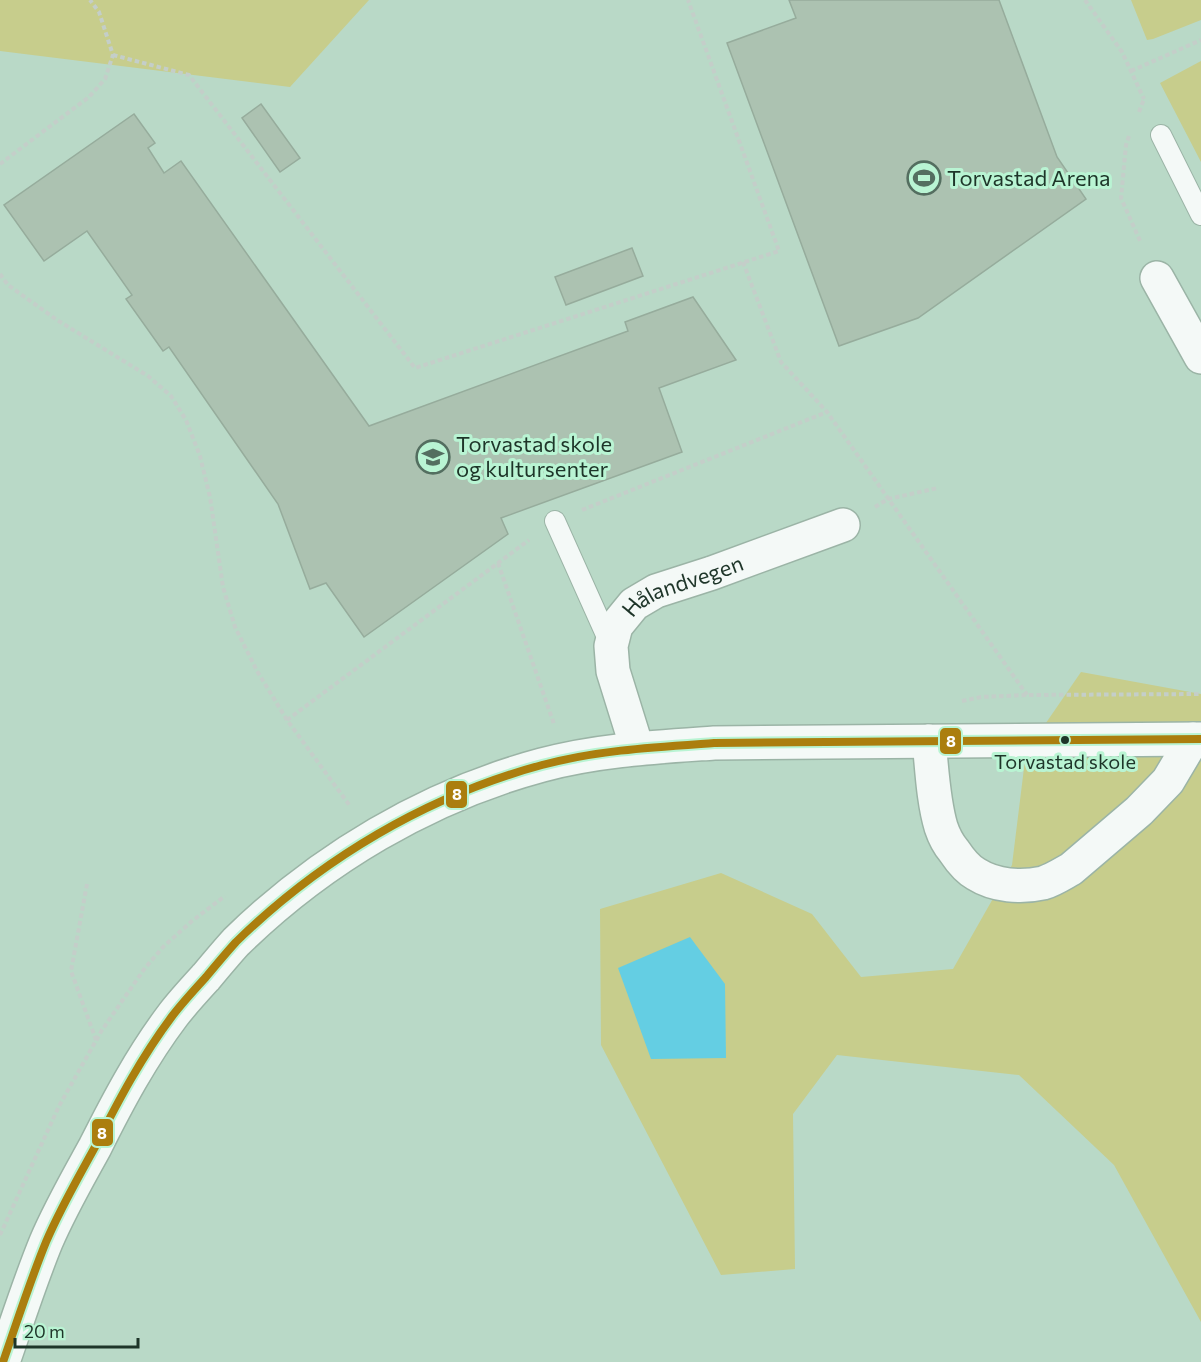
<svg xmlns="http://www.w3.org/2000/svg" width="1201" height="1362" font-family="Commissioner,sans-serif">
<rect width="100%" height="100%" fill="#b9d9c7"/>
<!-- green -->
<path fill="#c7cd8c" d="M 0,0 L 369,0 L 290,87 L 0,51 Z
M 1131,0 L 1201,0 L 1201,20 L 1153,39 L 1147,40 Z
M 1201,61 L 1201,162 L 1160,83 Z
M 1081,672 L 1201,694 L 1201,1322 L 1114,1165 L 1019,1075 L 837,1055 L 793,1114 L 795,1269 L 721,1275 L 601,1045 L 600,909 L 721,873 L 812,914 L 861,977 L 953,969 L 1012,865 L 1026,752 Z"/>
<!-- water -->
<path fill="#64cee3" d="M 690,937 L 725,984 L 726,1058 L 651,1059 L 618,968 Z"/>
<!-- building -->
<path fill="#acc2b1" stroke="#96ac9c" stroke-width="1.5" d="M 789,0 L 999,0 L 1057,157 L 1086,199 L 918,318 L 839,346 L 727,43 L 796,18 Z
M 261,104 L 300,158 L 280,172 L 242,118 Z
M 134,114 L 155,143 L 148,148 L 164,173 L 181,161 L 369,426 L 628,331 L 625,322 L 693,297 L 736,360 L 659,388 L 682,452 L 501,518 L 508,534 L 364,637 L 326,583 L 310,589 L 278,504 L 169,347 L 163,351 L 126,299 L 132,295 L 87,231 L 44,261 L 4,205 Z
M 632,248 L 643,276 L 566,305 L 555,277 Z"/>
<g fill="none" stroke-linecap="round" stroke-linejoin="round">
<!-- service casing -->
<g stroke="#9bb4a6" stroke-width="22">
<path id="service" d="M 1161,135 L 1201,215
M 555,521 L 611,646"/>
</g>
<!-- minor casing -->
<g stroke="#9bb4a6" stroke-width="36">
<g id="minor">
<path d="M 1157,278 L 1201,357"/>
<path d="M 929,741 C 932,769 933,800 941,827 C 944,836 948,844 954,851 C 960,860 967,869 976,874 C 995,886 1021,888 1043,883 C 1053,880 1062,874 1071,869 L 1139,811 L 1168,781 L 1193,739"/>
<path id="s1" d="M 637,748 L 613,671 L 611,646 L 616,626 L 634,604 L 656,591 L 712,573 L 843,525"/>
</g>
</g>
<!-- secondary casing -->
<g stroke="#9bb4a6" stroke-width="36">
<path id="secondary" d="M 3,1362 C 17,1322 30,1281 46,1242 C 60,1209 78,1178 95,1147 C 118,1101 142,1056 173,1015 C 183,1002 195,989 206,977 C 216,965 226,953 236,942 C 321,859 427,796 542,765 C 598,750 656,747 714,743 L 1201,739"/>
</g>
<!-- path -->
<path stroke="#c4cec9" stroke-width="4" stroke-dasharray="4.5 3" stroke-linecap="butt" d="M 1085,0 L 1122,52 L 1144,99
M 113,55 L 189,75 L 415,368 L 779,251 L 688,0
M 1131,71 L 1201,40
M 1139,112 L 1144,99
M 1129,136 L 1126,145 L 1121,198 L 1141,243
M 0,164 L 89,97 L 105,79 L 113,55 L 99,12 L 90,0
M 743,262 L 781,362 L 827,412 L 1027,695
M 0,274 L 8,285 L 57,320 L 148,376 L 171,396 L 186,420 L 200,456 L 210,497 L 223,587 L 235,627 L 257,671 L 287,720 L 350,806
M 875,507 L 888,499 L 938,488
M 582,510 L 827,412
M 498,563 L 554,724
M 962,701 L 981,697 L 1027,695 L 1201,694
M 287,720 L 529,540
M 87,884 L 71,971 L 96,1040
M 0,1235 L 59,1106 L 102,1030 L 145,968 L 164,946 L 192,921 L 225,896"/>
<!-- service -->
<use href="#service" stroke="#f4f9f7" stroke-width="20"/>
<!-- minor -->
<use href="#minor" stroke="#f4f9f7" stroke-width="33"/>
<!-- secondary -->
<use href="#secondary" stroke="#f4f9f7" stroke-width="33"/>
<!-- bus-1 casing -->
<g stroke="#b9f4d3" stroke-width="12">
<path id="bus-1" d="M 3,1362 C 17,1322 30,1281 46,1242 C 60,1209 78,1178 95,1147 C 118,1101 142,1056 173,1015 C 183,1002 195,989 206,977 C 216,965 226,953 236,942 C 321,859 427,796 542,765 C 598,750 656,747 714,743 L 1201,739"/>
</g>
<!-- bus-1 -->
<use href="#bus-1" stroke="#ab7e0e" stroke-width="8"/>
</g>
<!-- icons -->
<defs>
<g id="stadium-ring" transform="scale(1.725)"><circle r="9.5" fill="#b9f4d3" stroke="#546e60" stroke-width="1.5"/><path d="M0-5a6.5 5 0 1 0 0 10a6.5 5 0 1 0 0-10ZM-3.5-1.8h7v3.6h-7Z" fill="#546e60"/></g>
<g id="school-ring" transform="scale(1.725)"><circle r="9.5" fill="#b9f4d3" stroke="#546e60" stroke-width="1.5"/><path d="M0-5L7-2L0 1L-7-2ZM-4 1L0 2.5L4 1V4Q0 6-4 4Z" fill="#546e60"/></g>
</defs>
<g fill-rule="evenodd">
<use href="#stadium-ring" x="924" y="178"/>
<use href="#school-ring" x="433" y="457"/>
</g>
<!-- markers -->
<circle fill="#1e3529" stroke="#b9f4d3" stroke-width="2" cx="1065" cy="740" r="5"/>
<g text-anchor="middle" stroke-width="6" stroke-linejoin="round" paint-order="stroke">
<!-- bus labels -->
<g font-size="20" fill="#1e3529" stroke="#b9f4d3">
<text x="1065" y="769">Torvastad skole</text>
</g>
<!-- poi labels -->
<g font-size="22" fill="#1e3529" stroke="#b9f4d3" text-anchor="start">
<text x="947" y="186">Torvastad Arena</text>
<text x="456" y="452">Torvastad skole<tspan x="456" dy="25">og kultursenter</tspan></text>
</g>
<!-- street labels -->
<g font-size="22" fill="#1e3529" stroke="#b9f4d3">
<text dy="8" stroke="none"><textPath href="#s1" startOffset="207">Hålandvegen</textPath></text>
</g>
</g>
<g stroke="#b9f4d3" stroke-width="2">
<rect x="939" y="727" width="23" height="28" rx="6" fill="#ab7e0e"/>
<rect x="445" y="780" width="23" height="29" rx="6" fill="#ab7e0e"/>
<rect x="91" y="1118" width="23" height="29" rx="6" fill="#ab7e0e"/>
</g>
<g font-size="16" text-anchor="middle" font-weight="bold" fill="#fff">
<text x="951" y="747">8</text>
<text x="457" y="800">8</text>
<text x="102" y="1139">8</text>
</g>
<!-- scale -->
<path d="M15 1338v9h123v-9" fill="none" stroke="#1e3529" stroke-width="3"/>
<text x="24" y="1338" font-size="18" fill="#1e3529" stroke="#b9f4d3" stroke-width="4.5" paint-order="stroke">20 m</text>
</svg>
